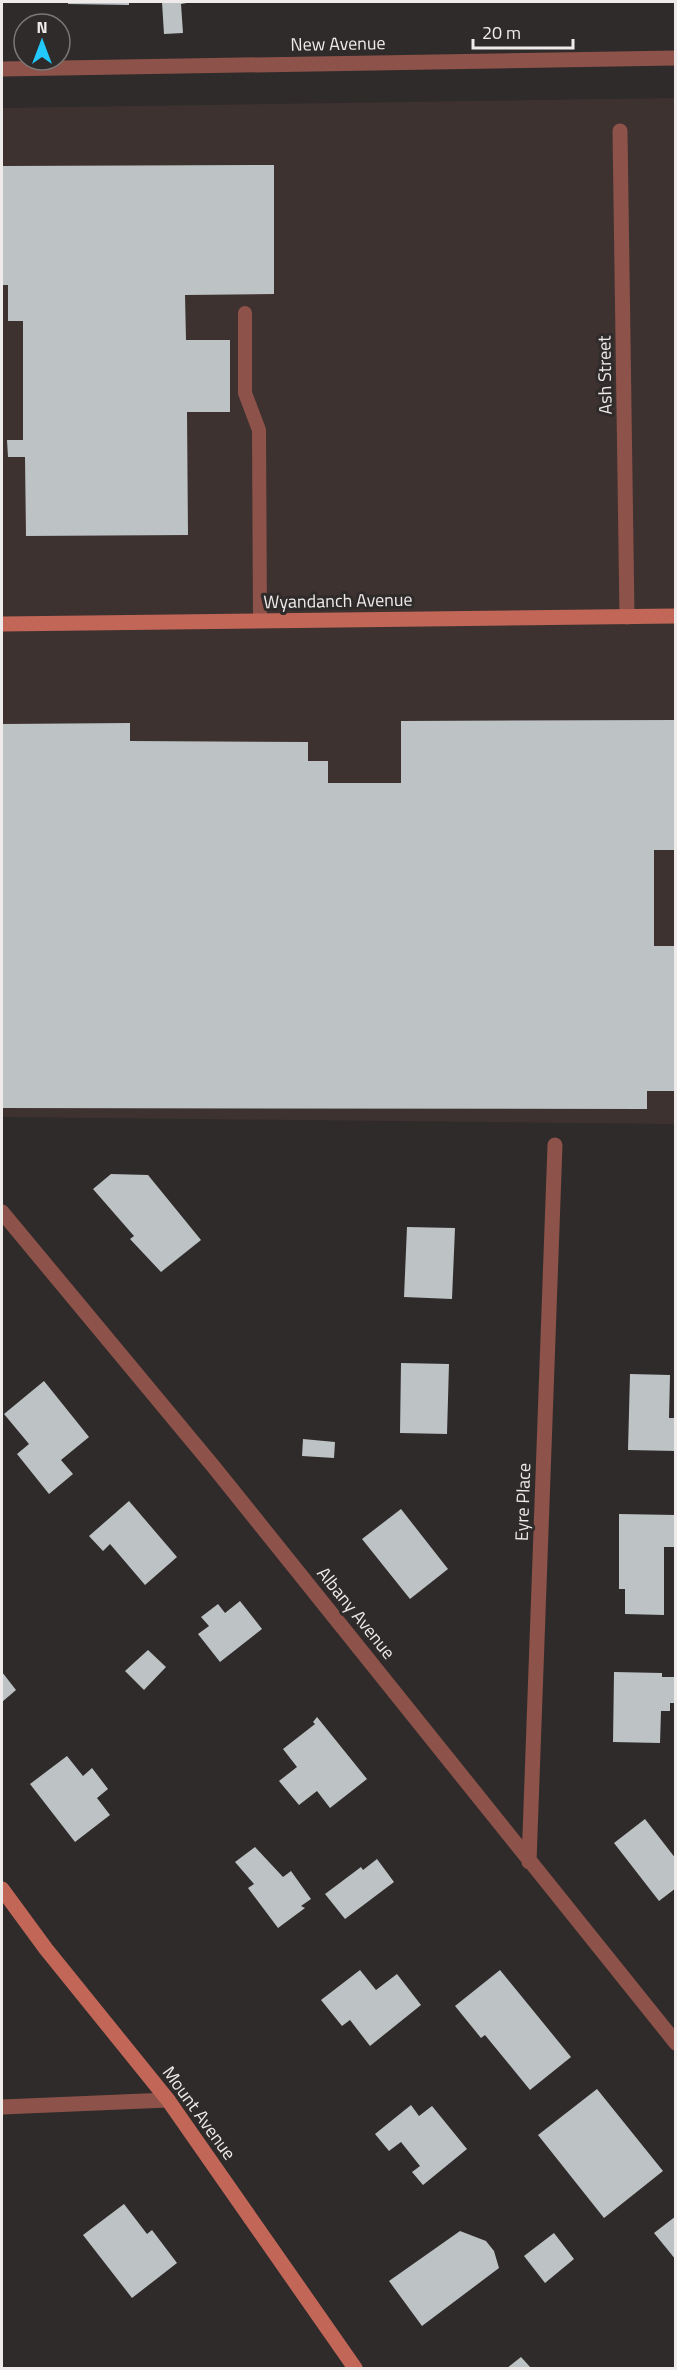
<svg xmlns="http://www.w3.org/2000/svg" width="677" height="2370" font-family="'Titillium Web',sans-serif">
<rect width="100%" height="100%" fill="#2f2b2a"/>
<!-- built -->
<path fill="#3e3230" d="M 675,98 L 675,1124 L 2,1117 L 2,108 Z"/>
<!-- building -->
<path fill="#bdc2c4" d="M 68,2 L 129,2 L 129,5 L 68,4 Z
M 162,2 L 192,2 L 181,4 L 183,33 L 164,34 Z
M 274,165 L 274,294 L 185,295 L 186,340 L 230,340 L 230,412 L 187,412 L 188,535 L 26,536 L 25,457 L 8,457 L 7,440 L 23,440 L 23,321 L 8,321 L 8,285 L 2,285 L 2,166 Z
M 676,720 L 676,850 L 654,850 L 654,946 L 676,946 L 676,1091 L 647,1091 L 647,1109 L 2,1108 L 2,724 L 130,723 L 130,741 L 308,742 L 308,761 L 328,761 L 328,783 L 401,783 L 401,721 Z
M 111,1174 L 148,1175 L 201,1240 L 161,1272 L 130,1239 L 134,1236 L 93,1189 Z
M 407,1227 L 455,1228 L 452,1299 L 404,1297 Z
M 401,1363 L 449,1364 L 447,1434 L 400,1433 Z
M 630,1374 L 670,1375 L 669,1418 L 676,1418 L 676,1451 L 628,1450 Z
M 44,1381 L 89,1437 L 61,1460 L 73,1474 L 49,1494 L 17,1454 L 29,1444 L 4,1414 Z
M 303,1439 L 335,1442 L 334,1458 L 302,1456 Z
M 129,1501 L 177,1557 L 145,1585 L 110,1544 L 103,1551 L 89,1536 Z
M 401,1509 L 448,1569 L 410,1599 L 362,1539 Z
M 619,1514 L 676,1515 L 676,1547 L 664,1547 L 664,1615 L 625,1614 L 625,1589 L 619,1589 Z
M 240,1601 L 262,1629 L 220,1662 L 198,1634 L 209,1626 L 201,1617 L 218,1604 L 225,1613 Z
M 148,1650 L 166,1667 L 144,1690 L 125,1671 Z
M 2,1672 L 16,1690 L 2,1702 Z
M 614,1672 L 662,1673 L 662,1677 L 676,1677 L 676,1703 L 670,1703 L 670,1711 L 661,1711 L 660,1743 L 613,1742 Z
M 317,1717 L 367,1779 L 330,1808 L 317,1791 L 299,1805 L 279,1781 L 297,1767 L 283,1749 L 315,1724 L 313,1722 Z
M 67,1756 L 83,1776 L 92,1768 L 108,1789 L 97,1798 L 110,1815 L 75,1842 L 30,1784 Z
M 645,1819 L 676,1859 L 676,1888 L 659,1901 L 614,1843 Z
M 255,1847 L 283,1877 L 291,1871 L 311,1899 L 301,1906 L 305,1908 L 278,1928 L 248,1888 L 254,1884 L 235,1862 Z
M 377,1859 L 394,1882 L 345,1919 L 325,1894 L 361,1867 L 363,1870 Z
M 360,1970 L 376,1990 L 397,1974 L 421,2005 L 370,2046 L 350,2020 L 342,2026 L 321,2000 Z
M 500,1970 L 571,2057 L 530,2090 L 485,2035 L 481,2038 L 455,2006 Z
M 597,2089 L 663,2171 L 604,2218 L 538,2135 Z
M 411,2105 L 419,2116 L 432,2106 L 467,2149 L 423,2185 L 412,2172 L 420,2166 L 401,2142 L 389,2151 L 375,2134 Z
M 124,2204 L 147,2234 L 152,2230 L 177,2263 L 132,2298 L 83,2235 Z
M 676,2216 L 676,2260 L 654,2233 Z
M 460,2231 L 486,2241 L 494,2251 L 499,2268 L 422,2326 L 389,2281 Z
M 554,2233 L 574,2259 L 545,2283 L 524,2256 Z
M 521,2357 L 531,2368 L 507,2368 Z"/>
<g fill="none" stroke-linecap="round" stroke-linejoin="round">
<!-- lane -->
<path stroke="#8d5249" stroke-width="14" d="M 245,313 L 245,393 L 259,430 L 260,621"/>
<!-- street -->
<path stroke="#8d5249" stroke-width="15" d="M 2,69 L 676,58
M 620,131 L 627,617
M 2,1212 L 213,1466 L 676,2043
M 529,1862 L 555,1145
M 2,2107 L 168,2100"/>
<!-- secondary -->
<path stroke="#c26658" stroke-width="15" d="M 2,624 L 676,616
M 2,1889 L 46,1949 L 168,2100 L 355,2368"/>
</g>
<g text-anchor="middle" stroke-width="6" stroke-linejoin="round" paint-order="stroke">
<!-- street labels -->
<g font-size="18" fill="#eeebea" stroke="#2f2b2a">
<text transform="translate(338 44) rotate(-1)" y="6">New Avenue</text>
<text transform="translate(605 375) rotate(-91)" y="6">Ash Street</text>
<text transform="translate(338 601) rotate(-1)" y="6">Wyandanch Avenue</text>
<text transform="translate(523 1502) rotate(-88)" y="6">Eyre Place</text>
<text transform="translate(356 1613) rotate(51)" y="6">Albany Avenue</text>
<text transform="translate(199 2113) rotate(54)" y="6">Mount Avenue</text>
</g>
</g>
<!-- border -->
<rect width="677" height="2370" fill="none" stroke="#eeebea" stroke-width="6"/>
<!-- north arrow -->
<g transform="translate(42 42)"><circle r="28" fill="#2f2b2a" stroke="#7b7877" stroke-width="1.5"/>
<path d="M0-4.5L10 22L0 15L-10 22Z" fill="#22c9fd"/>
<text y="-9" font-size="16" font-weight="bold" text-anchor="middle" fill="#eeebea">N</text>
</g>
<!-- scale -->
<path d="M473 39v9h100v-9" fill="none" stroke="#eeebea" stroke-width="3"/>
<text x="482" y="39" font-size="18" fill="#eeebea" stroke="#2f2b2a" stroke-width="4.5" paint-order="stroke">20 m</text>
</svg>
